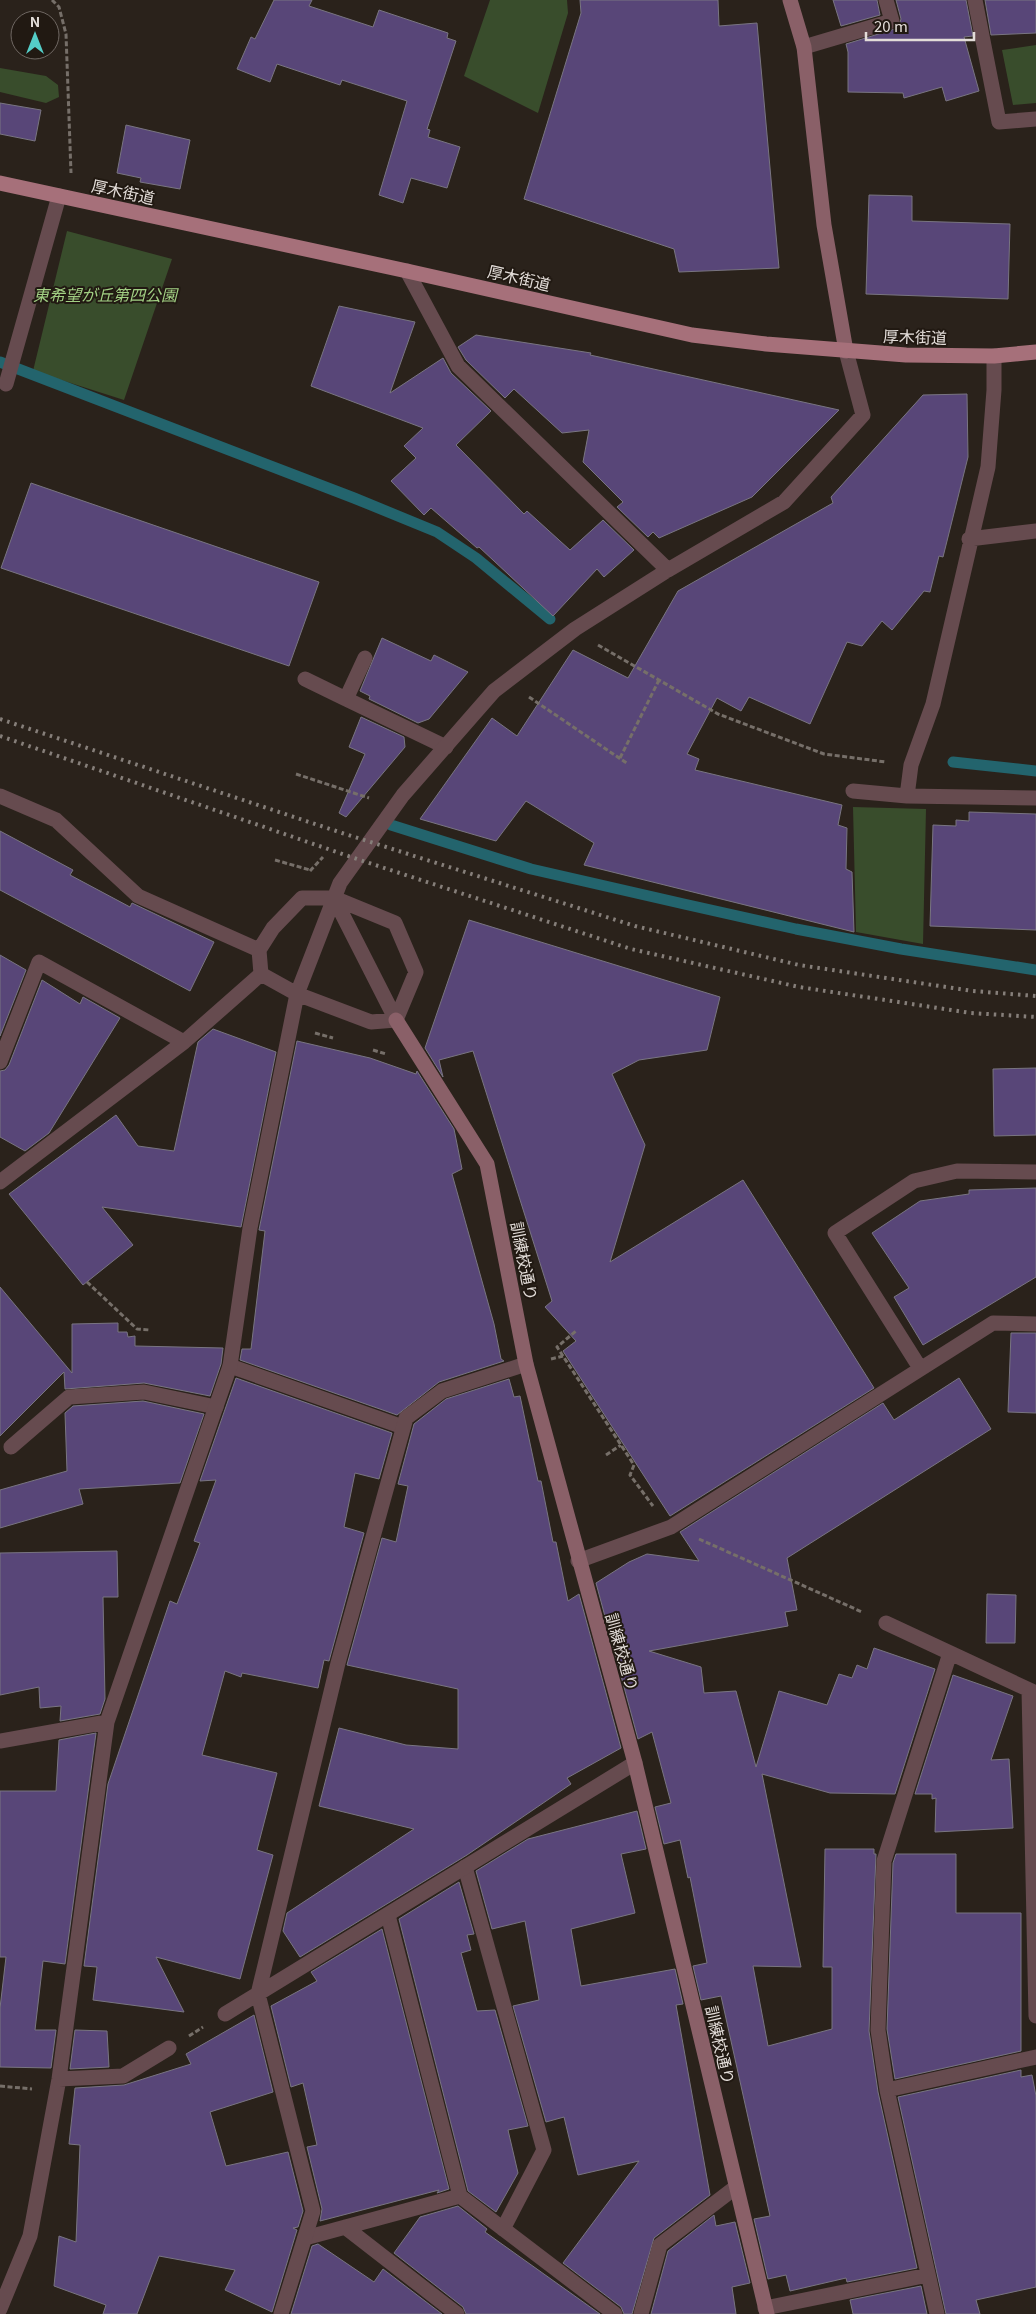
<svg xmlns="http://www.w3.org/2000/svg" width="1036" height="2314" font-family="Georgia,'Noto Sans JP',serif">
<rect width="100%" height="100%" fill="#2a221b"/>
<!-- green -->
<path fill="#394d2c" d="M 490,0 L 567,0 L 568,13 L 538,113 L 464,76 Z
M 1036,45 L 1036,103 L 1013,105 L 1002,50 Z
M 0,68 L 46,76 L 58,85 L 59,97 L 46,103 L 0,92 Z
M 67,231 L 172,259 L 124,400 L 33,371 Z
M 853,807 L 926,809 L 923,944 L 856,932 Z"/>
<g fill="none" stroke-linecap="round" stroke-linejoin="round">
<!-- stream -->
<path stroke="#23646d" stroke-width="11" d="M 0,362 L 354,498 L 437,532 L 476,558 L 550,619
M 953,762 L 1036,771
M 391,825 L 531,869 L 684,904 L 796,929 L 901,949 L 1036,970"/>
</g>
<!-- building -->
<path fill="#584678" stroke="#797581" d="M 274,0 L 312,0 L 309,6 L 373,27 L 379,10 L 448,33 L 447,38 L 456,41 L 427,129 L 430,130 L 428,137 L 460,147 L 447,188 L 411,178 L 403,203 L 379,195 L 407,101 L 342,80 L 340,85 L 277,64 L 270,82 L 237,69 L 251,37 L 255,39 Z
M 580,0 L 718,0 L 719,26 L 757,23 L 779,268 L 679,272 L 674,249 L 524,199 L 581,13 Z
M 833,0 L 877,0 L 880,15 L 841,26 Z
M 896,0 L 966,0 L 973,36 L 964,37 L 979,91 L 946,101 L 942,87 L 904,98 L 903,93 L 848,92 L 848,52 L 846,44 L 898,28 L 901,19 Z
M 985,0 L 1036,0 L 1036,33 L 991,35 Z
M 0,103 L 41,110 L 35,141 L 0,134 Z
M 126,125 L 190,140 L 180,189 L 140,182 L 141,178 L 117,173 Z
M 869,195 L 912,196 L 912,221 L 1010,224 L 1008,299 L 866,294 Z
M 339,306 L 415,322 L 390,393 L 443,358 L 451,373 L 491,411 L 456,445 L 524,514 L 527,511 L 570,550 L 603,520 L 634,550 L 604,577 L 597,569 L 553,616 L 479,547 L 477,548 L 431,508 L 424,515 L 391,481 L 416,458 L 404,446 L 423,428 L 311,386 Z
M 476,335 L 591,353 L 590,355 L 839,410 L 752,497 L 659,538 L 653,532 L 648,537 L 617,507 L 623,502 L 583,462 L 589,430 L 562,433 L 514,389 L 505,398 L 466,360 L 458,347 Z
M 967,394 L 968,457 L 943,557 L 939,556 L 930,592 L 924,591 L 892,630 L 882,621 L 862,646 L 847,642 L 810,724 L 749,697 L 741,711 L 717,698 L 687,754 L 699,759 L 695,770 L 842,805 L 838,825 L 847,828 L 846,869 L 852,872 L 854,932 L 584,865 L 594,843 L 526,801 L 496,841 L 420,819 L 492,718 L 517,736 L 573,650 L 628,678 L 678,591 L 833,503 L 831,497 L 923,395 Z
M 31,483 L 319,582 L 289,666 L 1,568 Z
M 382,638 L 431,661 L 434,655 L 468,672 L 429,719 L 418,723 L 369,699 L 370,696 L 360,691 Z
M 361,717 L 404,737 L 405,747 L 346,817 L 339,813 L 365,754 L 349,747 Z
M 969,812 L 1036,814 L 1036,930 L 930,926 L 933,825 L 956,826 L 956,820 L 969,821 Z
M 0,831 L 73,870 L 70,875 L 130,907 L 132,903 L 214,942 L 190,991 L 0,890 Z
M 469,920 L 720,997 L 707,1050 L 639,1060 L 612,1074 L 645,1145 L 610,1262 L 743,1180 L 874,1388 L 670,1516 L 563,1351 L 576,1341 L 545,1307 L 552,1301 L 473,1051 L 439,1060 L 443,1077 L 425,1048 Z
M 0,955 L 26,970 L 0,1036 Z
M 42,980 L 80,1004 L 83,997 L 120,1018 L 49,1133 L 25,1151 L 0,1137 L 0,1071 L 5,1070 L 9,1065 Z
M 213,1029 L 276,1052 L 241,1227 L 102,1207 L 133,1245 L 83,1285 L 9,1194 L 116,1115 L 138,1146 L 174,1151 L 198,1042 Z
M 297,1041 L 370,1058 L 416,1074 L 417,1071 L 454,1129 L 462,1169 L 452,1174 L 494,1324 L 501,1359 L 504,1361 L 439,1382 L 397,1415 L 240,1360 L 242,1349 L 251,1349 L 265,1231 L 259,1230 Z
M 1036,1068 L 1036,1135 L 994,1136 L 993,1069 Z
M 1036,1188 L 1036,1277 L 923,1345 L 894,1297 L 909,1288 L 872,1233 L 920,1201 L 969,1194 L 969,1190 Z
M 0,1287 L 72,1373 L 72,1324 L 118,1323 L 118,1332 L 127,1332 L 128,1337 L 135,1336 L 135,1346 L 223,1348 L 221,1364 L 210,1396 L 144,1383 L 65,1389 L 64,1372 L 0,1436 Z
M 1011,1333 L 1036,1333 L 1036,1413 L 1008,1412 Z
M 236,1378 L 392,1433 L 379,1479 L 355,1473 L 344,1527 L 364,1533 L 329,1661 L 324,1660 L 318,1688 L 242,1673 L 241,1677 L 225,1671 L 202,1755 L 277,1773 L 257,1850 L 273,1855 L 240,1979 L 156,1957 L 184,2012 L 93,2000 L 97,1967 L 84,1966 L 108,1784 L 170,1601 L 177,1604 L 200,1543 L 194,1541 L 216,1480 L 200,1481 Z
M 959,1378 L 991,1429 L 787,1558 L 797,1610 L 785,1612 L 788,1626 L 649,1651 L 701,1667 L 704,1693 L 736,1691 L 756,1767 L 779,1691 L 827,1705 L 839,1674 L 852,1678 L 857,1665 L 867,1669 L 874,1648 L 935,1669 L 895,1794 L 830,1793 L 762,1774 L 801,1967 L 753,1966 L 768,2046 L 832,2029 L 832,1967 L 823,1967 L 825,1849 L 874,1849 L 874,1854 L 876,1854 L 869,2031 L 878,2092 L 917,2268 L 847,2282 L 846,2278 L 790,2291 L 786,2275 L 768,2279 L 754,2219 L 770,2216 L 721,1996 L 701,2000 L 693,1966 L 707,1963 L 690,1877 L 688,1878 L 680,1840 L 664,1844 L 655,1807 L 671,1803 L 652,1732 L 638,1739 L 596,1583 L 629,1562 L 647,1554 L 699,1561 L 680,1532 L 883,1403 L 894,1420 Z
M 509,1379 L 514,1397 L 520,1396 L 538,1481 L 541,1481 L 553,1542 L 556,1542 L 568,1601 L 579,1594 L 621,1748 L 567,1778 L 571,1784 L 467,1855 L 300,1957 L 283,1931 L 287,1913 L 414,1829 L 319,1806 L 339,1728 L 406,1745 L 458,1749 L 458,1689 L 347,1665 L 382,1538 L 396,1542 L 408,1486 L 398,1484 L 414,1424 L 446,1399 Z
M 143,1401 L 204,1414 L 180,1483 L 79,1489 L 83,1504 L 0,1528 L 0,1490 L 67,1471 L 65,1413 L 73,1406 Z
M 117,1551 L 118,1597 L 103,1597 L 105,1699 L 100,1714 L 60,1721 L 61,1706 L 40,1708 L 39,1687 L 0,1695 L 0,1553 Z
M 987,1594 L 1016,1595 L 1015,1643 L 986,1643 Z
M 953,1675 L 1013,1696 L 991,1760 L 1009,1759 L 1013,1828 L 935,1832 L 936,1798 L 932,1799 L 932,1794 L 915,1794 Z
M 96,1733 L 65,1964 L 43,1961 L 35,2030 L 56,2030 L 51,2068 L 0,2067 L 0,2008 L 6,1957 L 0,1957 L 0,1791 L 56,1791 L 59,1740 Z
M 637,1811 L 646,1849 L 621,1854 L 635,1913 L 571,1929 L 581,1986 L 675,1969 L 683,2004 L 676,2005 L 710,2195 L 654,2238 L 632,2314 L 624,2314 L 621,2307 L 563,2263 L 639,2161 L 578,2175 L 564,2117 L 546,2122 L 513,2006 L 539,2000 L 525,1921 L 492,1929 L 476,1871 L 528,1839 Z
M 896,1854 L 956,1854 L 956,1913 L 1021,1913 L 1021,2051 L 895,2079 L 887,2029 L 893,1863 Z
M 459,1882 L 474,1934 L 467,1935 L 471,1950 L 461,1953 L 477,2011 L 495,2010 L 528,2126 L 508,2130 L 518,2173 L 496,2212 L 468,2191 L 399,1919 Z
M 382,1929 L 449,2189 L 437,2193 L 439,2190 L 320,2221 L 322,2209 L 307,2147 L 317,2145 L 303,2083 L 291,2087 L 271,2006 L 317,1981 L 311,1972 Z
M 254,2015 L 273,2092 L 210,2112 L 226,2166 L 288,2152 L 303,2211 L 298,2227 L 293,2228 L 297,2230 L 272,2312 L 225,2290 L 235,2270 L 159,2256 L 137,2314 L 103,2314 L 106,2305 L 54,2286 L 59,2236 L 76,2242 L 80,2145 L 69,2144 L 75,2088 L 124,2085 L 191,2064 L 186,2054 Z
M 75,2030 L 107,2031 L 109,2067 L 70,2069 Z
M 1021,2070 L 1021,2077 L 1032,2075 L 1036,2096 L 1036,2287 L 976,2300 L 980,2314 L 946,2314 L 898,2097 Z
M 458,2206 L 487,2229 L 485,2232 L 600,2314 L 466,2314 L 463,2307 L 394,2253 L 420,2217 Z
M 714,2215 L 716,2226 L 735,2222 L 750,2283 L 732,2287 L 736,2314 L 651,2314 L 668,2251 Z
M 318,2244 L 374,2282 L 383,2269 L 442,2314 L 291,2314 L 312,2246 Z
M 921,2286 L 927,2314 L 853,2314 L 850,2300 Z"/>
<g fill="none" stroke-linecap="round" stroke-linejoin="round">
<!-- path -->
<path stroke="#766f69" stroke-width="3" stroke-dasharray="5 2.5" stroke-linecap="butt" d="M 52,0 L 59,7 L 66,34 L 71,173
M 598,645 L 718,714 L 824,754 L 886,762
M 529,697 L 628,764
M 620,758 L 659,680
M 296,774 L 369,798
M 275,860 L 310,870
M 310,871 L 323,857
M 315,1033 L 333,1038
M 373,1050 L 386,1054
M 87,1282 L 137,1329 L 150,1330
M 563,1356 L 557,1347 L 576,1331
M 551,1359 L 563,1356 L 634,1465 L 630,1475 L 653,1506
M 606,1455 L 621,1445
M 699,1539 L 862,1612
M 189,2036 L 203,2027
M 0,2086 L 32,2089"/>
<!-- lane -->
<path stroke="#664b4f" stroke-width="15" d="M 975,0 L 999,122 L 1036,119
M 804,47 L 892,21 L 886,0
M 365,658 L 346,699 L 446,747
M 305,679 L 346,699
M 230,1366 L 403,1427
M 11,1447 L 69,1397 L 144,1392 L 216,1407
M 465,1867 L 544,2150 L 503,2229
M 388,1915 L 460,2196
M 345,2227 L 457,2314
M 305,2238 L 460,2196 L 615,2314
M 641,2314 L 660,2245 L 736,2187"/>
<!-- street -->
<path stroke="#664b4f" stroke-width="15" d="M 407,271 L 458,366 L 668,570
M 994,356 L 994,390 L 988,467 L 933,704 L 911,765 L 907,796 L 1036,798
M 6,384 L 59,196
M 969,539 L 1036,531
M 853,791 L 907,796
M 0,796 L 56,820 L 138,896 L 259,950
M 302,898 L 334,898 L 395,923 L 416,972 L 396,1020 L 371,1022 L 297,994 L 261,974 L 259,950 L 273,928 Z
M 334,898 L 396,1020
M 0,1062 L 39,962 L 184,1042
M 0,1182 L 184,1042 L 261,974
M 920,1368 L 835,1233 L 914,1181 L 957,1171 L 1036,1172
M 578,1561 L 671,1527 L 993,1323 L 1036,1324
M 886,1623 L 1036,1693
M 1029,1690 L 1036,2016
M 0,1741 L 107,1722
M 225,2014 L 635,1763
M 59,2079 L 123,2076 L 169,2048
M 887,2090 L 1036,2057
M 765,2308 L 928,2275
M 0,2309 L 30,2236 L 59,2079 L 107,1722 L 230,1366 L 250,1228 L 297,994 L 340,883 L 403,795 L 494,691 L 575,629 L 668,570 L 784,502 L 863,415 L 846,351
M 281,2314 L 313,2211 L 258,1994 L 338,1663 L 406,1418 L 442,1391 L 526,1364
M 937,2314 L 887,2090 L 878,2030 L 884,1861 L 950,1653"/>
<!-- secondary -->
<path stroke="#8a6068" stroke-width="15" d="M 790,0 L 804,47 L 824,225 L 846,351
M 396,1020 L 487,1164 L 526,1364 L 635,1763 L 767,2314"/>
<!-- primary -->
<path stroke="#a6707a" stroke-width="15" d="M 0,183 L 407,271 L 692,335 L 766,344 L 906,355 L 994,356 L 1036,352"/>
<!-- rail -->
<path stroke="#867f7a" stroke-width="4" stroke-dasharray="2.5 5" stroke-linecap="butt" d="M 0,719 L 342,833 L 635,926 L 799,965 L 973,991 L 1036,996
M 0,736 L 357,859 L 631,949 L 799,987 L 971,1013 L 1036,1017"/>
</g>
<g text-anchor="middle" stroke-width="4" stroke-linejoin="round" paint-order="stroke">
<!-- street labels -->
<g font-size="16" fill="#e3ddd9" stroke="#211912">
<text transform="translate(123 192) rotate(12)" y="6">厚木街道</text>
<text transform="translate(519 278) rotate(13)" y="6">厚木街道</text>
<text transform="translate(915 337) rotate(2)" y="6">厚木街道</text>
<text transform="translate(524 1261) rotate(79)" y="6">訓練校通り</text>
<text transform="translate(622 1652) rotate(74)" y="6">訓練校通り</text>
<text transform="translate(720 2045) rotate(77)" y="6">訓練校通り</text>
</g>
<!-- park labels -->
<g font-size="16" font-style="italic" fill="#a1cf83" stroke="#211912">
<text x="105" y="301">東希望が丘第四公園</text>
</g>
</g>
<!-- north arrow -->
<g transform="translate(35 35)"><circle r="24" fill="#211912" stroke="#6f6762"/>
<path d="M0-4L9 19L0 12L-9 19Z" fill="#54cdc7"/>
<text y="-8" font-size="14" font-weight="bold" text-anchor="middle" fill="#e3ddd9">N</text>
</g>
<!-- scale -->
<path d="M866 32v8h108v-8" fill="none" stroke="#e3ddd9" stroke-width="2.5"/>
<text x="874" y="32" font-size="15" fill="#e3ddd9" stroke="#211912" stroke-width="4" paint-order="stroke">20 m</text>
</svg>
